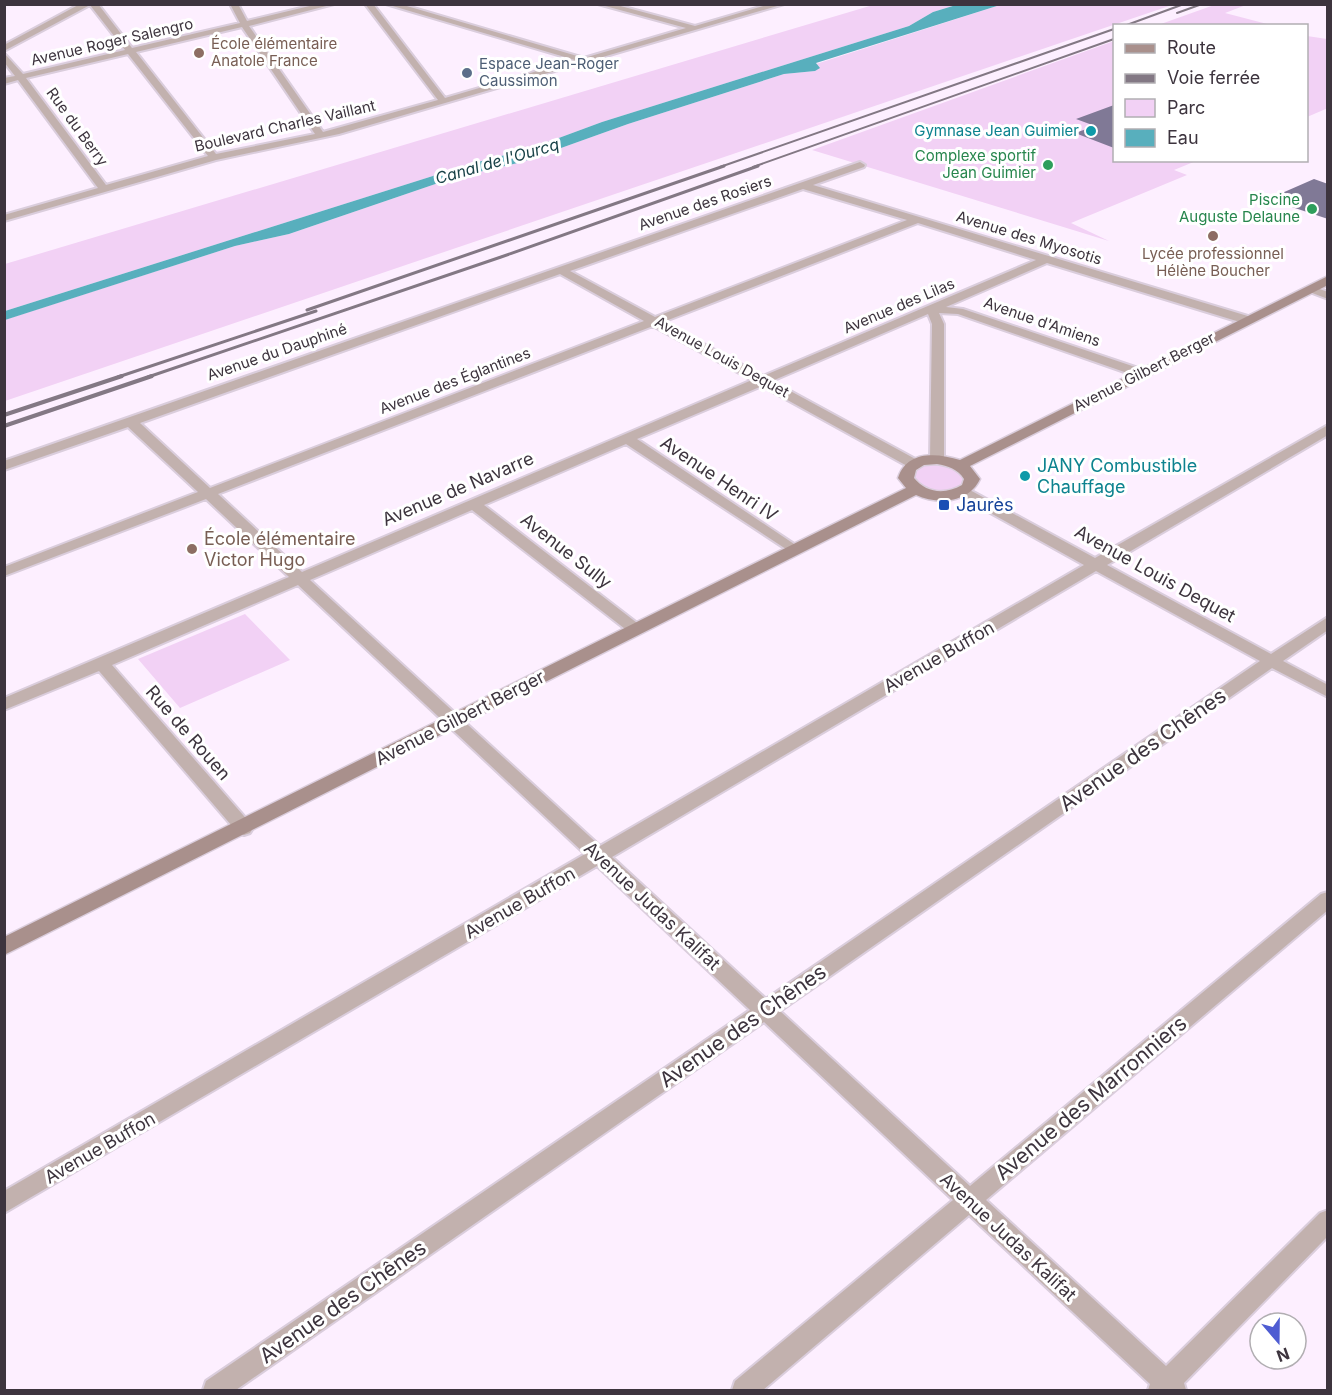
<svg xmlns="http://www.w3.org/2000/svg" width="1332" height="1395" font-family="Inter,sans-serif">
<rect width="100%" height="100%" fill="#fdefff"/>
<!-- green -->
<path fill="#f2d1f5" d="M 1217,4 L 1246,5 L 1225,13 L 1271,25 L 1158,25 Z
M 873,5 L 956,5 L 933,12 L 909,26 L 602,122 L 529,149 L 474,163 L 5,311 L 5,264 Z
M 1000,5 L 1172,5 L 5,401 L 4,320 L 235,246 L 289,234 L 453,178 L 522,162 L 628,124 L 784,74 L 815,71 L 818,67 L 816,64 Z
M 1307,36 L 1327,39 L 1328,108 L 1307,117 Z
M 1114,41 L 1114,160 L 1196,161 L 1174,170 L 1187,175 L 1071,223 L 1109,241 L 812,150 Z
M 937,463 L 953,466 L 965,479 C 957,500 928,490 914,482 L 912,473 L 921,465 Z
M 245,614 L 290,660 L 180,708 L 138,659 Z"/>
<!-- water -->
<path fill="#58afbd" d="M 956,5 L 1000,5 L 816,63 L 820,68 L 815,71 L 784,74 L 628,124 L 522,162 L 453,178 L 289,234 L 235,246 L 5,320 L 5,311 L 474,163 L 529,149 L 602,122 L 909,26 L 933,12 Z"/>
<!-- building -->
<path fill="#807996" d="M 1114,105 L 1114,148 L 1075,133 L 1095,126 L 1076,119 Z
M 1314,179 L 1328,184 L 1328,219 L 1268,199 Z"/>
<g fill="none" stroke-linecap="round" stroke-linejoin="round">
<!-- street casing -->
<g stroke="#dacddc" stroke-width="4">
<path id="street" d="M 80,4 L 98,4 L 132,48 L 240,23 L 230,4 L 238,4 L 247,21 L 318,4 L 334,4 L 249,26 L 323,132 L 438,100 L 365,4 L 373,4 L 445,98 L 575,60 L 386,4 L 400,4 L 584,58 L 686,28 L 598,4 L 613,4 L 695,26 L 770,4 L 784,4 L 339,134 L 216,160 L 4,221 L 4,215 L 98,188 L 18,80 L 4,84 L 4,78 L 15,76 L 4,62 L 4,53 L 23,74 L 125,50 L 90,5 L 4,51 L 4,45 ZM 242,27 L 315,134 L 216,154 L 136,52 ZM 128,54 L 208,156 L 106,185 L 26,78 Z
M 860,162 L 865,165 L 864,167 L 813,185 L 1251,317 L 1253,320 L 1251,323 L 1243,323 L 1047,263 L 946,307 L 963,309 L 1144,370 L 1146,373 L 1144,376 L 1136,376 L 958,314 L 939,313 L 944,324 L 944,460 L 942,463 L 932,463 L 930,460 L 932,324 L 928,314 L 772,381 L 919,461 L 921,464 L 919,467 L 909,467 L 762,386 L 637,439 L 797,546 L 799,549 L 797,552 L 792,553 L 626,444 L 484,505 L 641,626 L 643,629 L 641,632 L 629,632 L 472,510 L 310,580 L 600,846 L 1084,565 L 958,495 L 956,492 L 958,489 L 968,489 L 1095,558 L 1328,425 L 1328,435 L 1107,565 L 1271,654 L 1328,617 L 1328,630 L 1283,661 L 1328,685 L 1328,697 L 1272,668 L 780,1011 L 970,1186 L 1321,894 L 1328,892 L 1328,910 L 986,1200 L 1166,1366 L 1320,1213 L 1328,1210 L 1328,1236 L 1184,1383 L 1186,1390 L 1148,1390 L 1150,1384 L 969,1215 L 763,1390 L 732,1390 L 735,1381 L 953,1200 L 764,1022 L 236,1390 L 203,1390 L 206,1381 L 750,1010 L 597,866 L 4,1213 L 4,1191 L 585,854 L 298,585 L 112,665 L 250,823 L 253,828 L 250,833 L 244,835 L 238,833 L 99,671 L 4,710 L 4,698 L 289,577 L 206,499 L 4,576 L 4,567 L 198,492 L 128,427 L 4,470 L 4,461 ZM 803,189 L 907,220 L 655,317 L 570,271 ZM 918,223 L 1036,260 L 763,376 L 663,322 ZM 560,274 L 644,321 L 210,488 L 140,423 ZM 653,326 L 752,380 L 302,572 L 218,494 ZM 1096,571 L 1260,661 L 766,999 L 612,857 Z
M 1311,286 L 1328,292 L 1328,299 L 1307,291 L 1305,289 Z"/>
</g>
<!-- secondary casing -->
<g stroke="#dacddc" stroke-width="3">
<path id="secondary" d="M 1328,276 L 1328,285 L 970,466 L 980,479 C 969,503 938,505 916,495 L 4,955 L 4,937 L 906,488 L 898,478 C 907,450 937,453 960,460 ZM 937,464 C 948,466 958,469 964,479 L 962,485 C 945,495 926,493 914,478 L 916,470 L 924,465 Z"/>
</g>
<!-- street -->
<use href="#street" fill="#c2b1ae" fill-rule="evenodd"/>
<!-- secondary -->
<use href="#secondary" fill="#a9908c" fill-rule="evenodd"/>
<!-- rail-far2 -->
<path stroke="#837884" stroke-width="2" d="M 1177,13 L 1202,4
M 1124,26 L 1184,4
M 720,167 L 1114,29
M 753,167 L 1114,39"/>
<!-- rail-far1 -->
<path stroke="#837884" stroke-width="3" d="M 307,310 L 724,166
M 118,377 L 316,311
M 148,377 L 501,257 L 758,166"/>
<!-- rail -->
<path stroke="#837884" stroke-width="4" d="M 4,415 L 122,376
M 4,426 L 152,376"/>
</g>
<!-- markers -->
<g fill="#8d6e63" stroke="#fff" stroke-width="2">
<circle cx="199" cy="53" r="6"/>
<circle cx="1213" cy="236" r="6"/>
<circle cx="192" cy="549" r="6"/>
</g>
<circle fill="#5c6f8a" stroke="#fff" stroke-width="2" cx="467" cy="73" r="6"/>
<g fill="#0f9aa8" stroke="#fff" stroke-width="2">
<circle cx="1091" cy="131" r="6"/>
<circle cx="1025" cy="476" r="6"/>
</g>
<g fill="#2e9e5b" stroke="#fff" stroke-width="2">
<circle cx="1048" cy="165" r="6"/>
<circle cx="1312" cy="209" r="6"/>
</g>
<rect fill="#1a4fb4" stroke="#fff" stroke-width="2" x="938" y="499" width="12" height="12" rx="3"/>
<g text-anchor="middle" stroke-width="6" stroke-linejoin="round" paint-order="stroke">
<!-- far-street labels -->
<g font-size="15" fill="#3d343e" stroke="#fff">
<text transform="translate(112 42) rotate(-13)" y="5">Avenue Roger Salengro</text>
<text transform="translate(285 126) rotate(-13)" y="5">Boulevard Charles Vaillant</text>
<text transform="translate(77 127) rotate(54)" y="5">Rue du Berry</text>
<text transform="translate(705 203) rotate(-19)" y="5">Avenue des Rosiers</text>
<text transform="translate(1029 238) rotate(17)" y="5">Avenue des Myosotis</text>
<text transform="translate(899 306) rotate(-23)" y="5">Avenue des Lilas</text>
<text transform="translate(1042 322) rotate(19)" y="5">Avenue d'Amiens</text>
<text transform="translate(277 352) rotate(-19)" y="5">Avenue du Dauphiné</text>
<text transform="translate(722 357) rotate(29)" y="5">Avenue Louis Dequet</text>
<text transform="translate(1144 372) rotate(-27)" y="5">Avenue Gilbert Berger</text>
<text transform="translate(455 381) rotate(-21)" y="5">Avenue des Églantines</text>
</g>
<!-- far-education labels -->
<g font-size="15" fill="#785e54" stroke="#fff" text-anchor="start">
<text x="211" y="49">École élémentaire<tspan x="211" dy="17">Anatole France</tspan></text>
<text x="1213" y="259" text-anchor="middle">Lycée professionnel<tspan x="1213" dy="17">Hélène Boucher</tspan></text>
</g>
<!-- far-service labels -->
<g font-size="15" fill="#4e5e75" stroke="#fff" text-anchor="start">
<text x="479" y="69">Espace Jean-Roger<tspan x="479" dy="17">Caussimon</tspan></text>
</g>
<!-- far-culture labels -->
<g font-size="15" fill="#0d838f" stroke="#fff" text-anchor="end">
<text x="1079" y="136">Gymnase Jean Guimier</text>
</g>
<!-- far-leisure labels -->
<g font-size="15" fill="#27864d" stroke="#fff" text-anchor="end">
<text x="1036" y="161">Complexe sportif<tspan x="1036" dy="17">Jean Guimier</tspan></text>
<text x="1300" y="205">Piscine<tspan x="1300" dy="17">Auguste Delaune</tspan></text>
</g>
<!-- far-water labels -->
<g font-size="16" font-style="italic" fill="#184147" stroke="#fff">
<text transform="translate(497 161) rotate(-16)" y="6">Canal de l'Ourcq</text>
</g>
<!-- culture labels -->
<g font-size="18" fill="#0d838f" stroke="#fff" text-anchor="start">
<text x="1037" y="472">JANY Combustible<tspan x="1037" dy="21">Chauffage</tspan></text>
</g>
<!-- street labels -->
<g font-size="18" fill="#3d343e" stroke="#fff">
<text transform="translate(719 479) rotate(34)" y="6">Avenue Henri IV</text>
<text transform="translate(458 489) rotate(-23)" y="6">Avenue de Navarre</text>
<text transform="translate(566 551) rotate(38)" y="6">Avenue Sully</text>
<text transform="translate(1155 574) rotate(29)" y="6">Avenue Louis Dequet</text>
<text transform="translate(939 657) rotate(-30)" y="6">Avenue Buffon</text>
<text transform="translate(460 718) rotate(-27)" y="6">Avenue Gilbert Berger</text>
<text transform="translate(188 733) rotate(49)" y="6">Rue de Rouen</text>
<text transform="translate(520 903) rotate(-30)" y="6">Avenue Buffon</text>
<text transform="translate(652 906) rotate(43)" y="6">Avenue Judas Kalifat</text>
<text transform="translate(100 1148) rotate(-30)" y="6">Avenue Buffon</text>
<text transform="translate(1008 1237) rotate(43)" y="6">Avenue Judas Kalifat</text>
</g>
<!-- transit labels -->
<g font-size="18" fill="#164399" stroke="#fff" text-anchor="start">
<text x="956" y="511">Jaurès</text>
</g>
<!-- education labels -->
<g font-size="18" fill="#785e54" stroke="#fff" text-anchor="start">
<text x="204" y="545">École élémentaire<tspan x="204" dy="21">Victor Hugo</tspan></text>
</g>
<!-- near-street labels -->
<g font-size="21" fill="#3d343e" stroke="#fff">
<text transform="translate(1143 750) rotate(-35)" y="7">Avenue des Chênes</text>
<text transform="translate(743 1026) rotate(-35)" y="7">Avenue des Chênes</text>
<text transform="translate(1091 1098) rotate(-40)" y="7">Avenue des Marronniers</text>
<text transform="translate(343 1302) rotate(-35)" y="7">Avenue des Chênes</text>
</g>
</g>
<!-- border -->
<rect width="1332" height="1395" fill="none" stroke="#3d343e" stroke-width="12"/>
<!-- legend -->
<rect x="1113" y="24" width="195" height="138" fill="#ffffff" stroke="#b1aeb2" stroke-width="1.5"/>
<rect x="1125" y="44" width="30" height="9" fill="#a9908c" stroke="#b1aeb2" stroke-width="1.5"/>
<text x="1167" y="54" font-size="18" fill="#3d343e">Route</text>
<rect x="1125" y="74" width="30" height="9" fill="#837884" stroke="#b1aeb2" stroke-width="1.5"/>
<text x="1167" y="84" font-size="18" fill="#3d343e">Voie ferrée</text>
<rect x="1125" y="99" width="30" height="18" fill="#f2d1f5" stroke="#b1aeb2" stroke-width="1.5"/>
<text x="1167" y="114" font-size="18" fill="#3d343e">Parc</text>
<rect x="1125" y="129" width="30" height="18" fill="#58afbd" stroke="#b1aeb2" stroke-width="1.5"/>
<text x="1167" y="144" font-size="18" fill="#3d343e">Eau</text>
<!-- north arrow -->
<g transform="translate(1278 1341) rotate(160)"><circle r="28" fill="#ffffff" stroke="#b1aeb2" stroke-width="1.5"/>
<path d="M0-4.5L10 22L0 15L-10 22Z" fill="#4e5cd2"/>
<text y="-9" font-size="16" font-weight="bold" text-anchor="middle" fill="#3d343e">N</text>
</g>
</svg>
